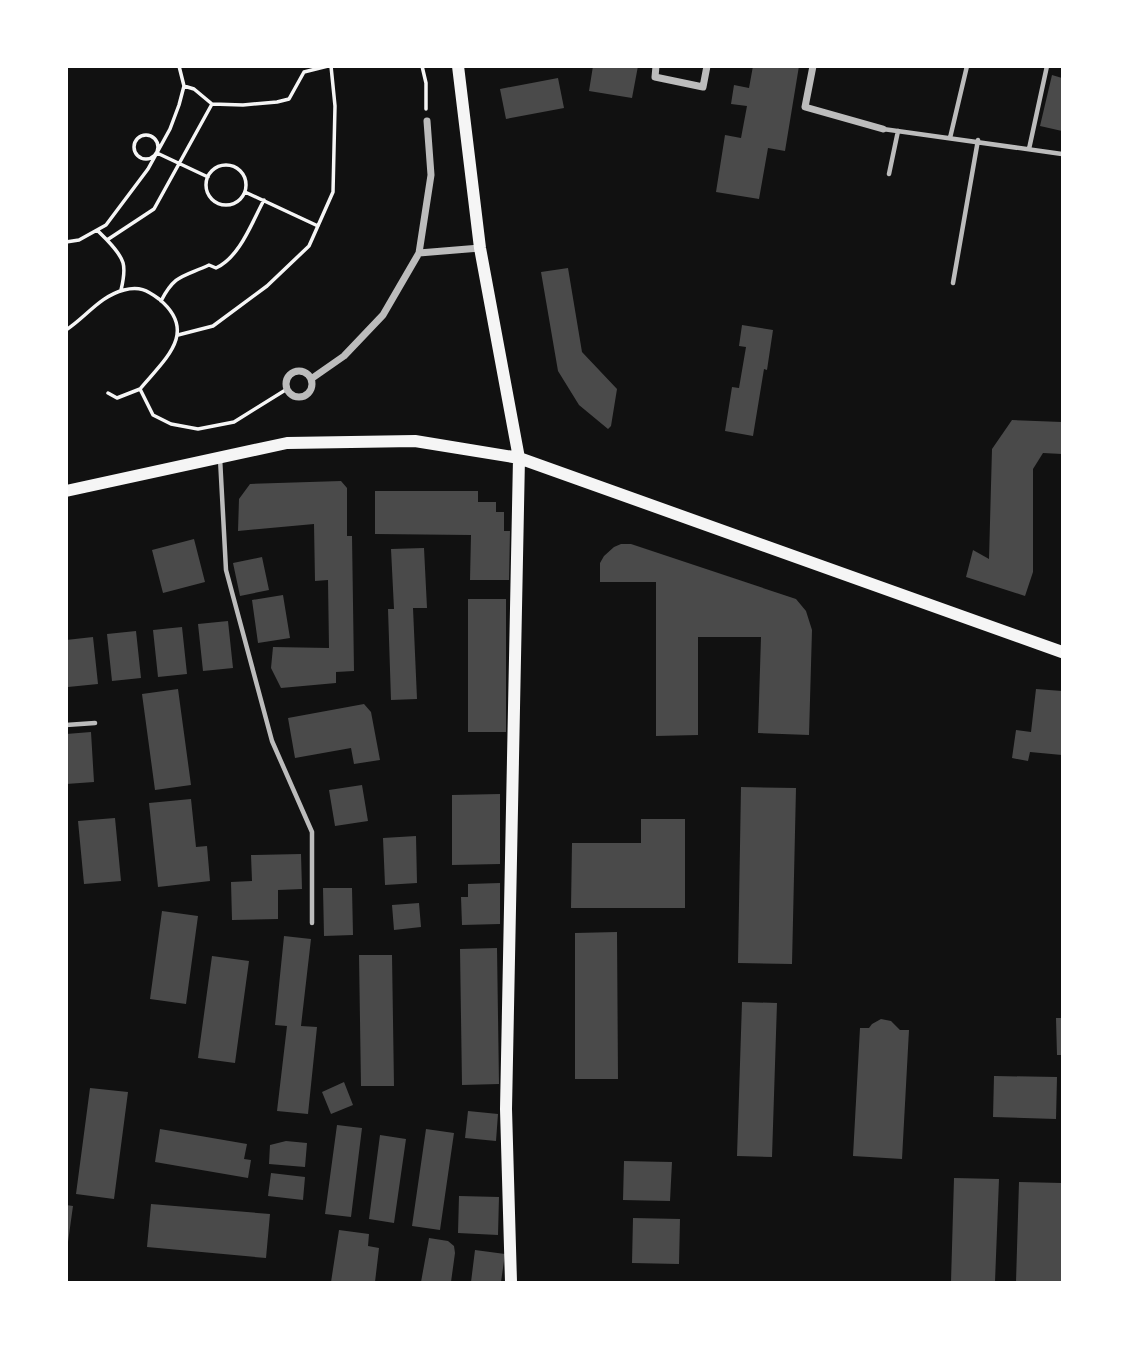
<svg xmlns="http://www.w3.org/2000/svg" width="1129" height="1349" font-family="'Alegreya Sans',sans-serif">
<rect width="100%" height="100%" fill="#111"/>
<!-- building -->
<path fill="#4a4a4a" d="M 593,66 L 638,66 L 632,98 L 589,91 Z
M 753,66 L 799,66 L 785,151 L 768,148 L 759,199 L 716,192 L 725,135 L 741,138 L 747,106 L 731,104 L 734,85 L 749,88 Z
M 1052,75 L 1062,78 L 1062,131 L 1040,126 Z
M 558,78 L 564,108 L 506,119 L 500,89 Z
M 568,268 L 582,352 L 617,389 L 611,426 L 608,429 L 579,405 L 558,371 L 541,272 Z
M 742,325 L 773,330 L 767,370 L 764,369 L 753,436 L 725,431 L 732,387 L 739,388 L 746,347 L 739,346 Z
M 1012,420 L 1062,422 L 1062,454 L 1043,453 L 1033,469 L 1033,572 L 1025,596 L 966,577 L 973,550 L 989,559 L 992,449 Z
M 341,481 L 347,488 L 347,536 L 352,536 L 354,671 L 336,672 L 336,683 L 281,688 L 271,668 L 273,647 L 329,648 L 328,580 L 315,581 L 314,524 L 238,531 L 239,499 L 250,484 Z
M 375,491 L 478,491 L 478,502 L 496,502 L 496,512 L 504,512 L 504,531 L 510,531 L 509,580 L 470,580 L 471,535 L 375,534 Z
M 194,539 L 205,582 L 163,593 L 152,550 Z
M 621,544 L 631,544 L 796,599 L 806,611 L 812,630 L 809,735 L 758,733 L 761,637 L 698,637 L 698,735 L 656,736 L 656,582 L 600,582 L 600,563 L 604,556 L 614,547 Z
M 424,548 L 427,608 L 413,608 L 417,699 L 391,700 L 388,609 L 394,609 L 391,549 Z
M 262,557 L 269,590 L 240,596 L 233,563 Z
M 283,595 L 290,638 L 258,643 L 252,600 Z
M 468,599 L 506,599 L 506,732 L 468,732 Z
M 228,621 L 233,668 L 203,671 L 198,624 Z
M 182,627 L 187,674 L 158,677 L 153,630 Z
M 136,631 L 141,678 L 112,681 L 107,634 Z
M 93,637 L 98,684 L 68,687 L 66,640 Z
M 178,689 L 191,785 L 155,790 L 142,694 Z
M 1036,689 L 1062,691 L 1062,755 L 1030,752 L 1028,761 L 1012,758 L 1016,730 L 1031,732 Z
M 364,704 L 371,712 L 380,760 L 354,764 L 351,748 L 295,758 L 288,718 Z
M 91,732 L 94,782 L 66,784 L 66,734 Z
M 362,785 L 368,821 L 335,826 L 329,790 Z
M 741,787 L 796,788 L 792,964 L 738,963 Z
M 500,794 L 500,864 L 452,865 L 452,795 Z
M 191,799 L 196,847 L 207,846 L 210,881 L 158,887 L 149,803 Z
M 115,818 L 121,881 L 84,884 L 78,821 Z
M 641,819 L 685,819 L 685,908 L 571,908 L 572,843 L 641,843 Z
M 416,836 L 417,883 L 385,885 L 383,838 Z
M 301,854 L 302,889 L 278,890 L 278,919 L 232,920 L 231,882 L 252,881 L 251,855 Z
M 500,883 L 500,924 L 462,925 L 461,897 L 468,897 L 468,884 Z
M 323,888 L 352,888 L 353,935 L 324,936 Z
M 419,903 L 421,927 L 394,930 L 392,905 Z
M 162,911 L 198,916 L 186,1004 L 150,999 Z
M 617,932 L 618,1079 L 575,1079 L 575,933 Z
M 284,936 L 311,939 L 301,1026 L 317,1027 L 308,1114 L 277,1111 L 287,1026 L 275,1025 Z
M 497,948 L 499,1084 L 462,1085 L 460,949 Z
M 359,955 L 392,955 L 394,1086 L 361,1086 Z
M 212,956 L 249,961 L 235,1063 L 198,1058 Z
M 742,1002 L 777,1003 L 772,1157 L 737,1156 Z
M 1056,1018 L 1062,1018 L 1062,1055 L 1057,1055 Z
M 881,1019 L 891,1021 L 900,1030 L 909,1030 L 902,1159 L 853,1156 L 860,1028 L 869,1028 L 872,1024 Z
M 994,1076 L 1057,1077 L 1056,1119 L 993,1117 Z
M 344,1082 L 353,1105 L 331,1114 L 322,1092 Z
M 90,1088 L 128,1092 L 114,1199 L 76,1194 Z
M 468,1111 L 498,1114 L 496,1141 L 465,1138 Z
M 337,1125 L 362,1128 L 351,1217 L 325,1214 Z
M 160,1129 L 247,1144 L 244,1159 L 251,1160 L 248,1178 L 155,1162 Z
M 426,1129 L 454,1133 L 440,1230 L 412,1226 Z
M 380,1135 L 406,1139 L 394,1223 L 369,1219 Z
M 286,1141 L 307,1143 L 305,1167 L 269,1164 L 270,1145 Z
M 624,1161 L 672,1162 L 670,1201 L 623,1200 Z
M 271,1173 L 305,1177 L 303,1200 L 268,1196 Z
M 954,1178 L 999,1179 L 995,1282 L 951,1282 Z
M 1019,1182 L 1062,1183 L 1061,1282 L 1016,1282 Z
M 459,1196 L 499,1197 L 498,1235 L 458,1233 Z
M 151,1204 L 270,1214 L 266,1258 L 147,1247 Z
M 66,1205 L 73,1206 L 68,1242 L 66,1242 Z
M 633,1218 L 680,1219 L 679,1264 L 632,1263 Z
M 339,1230 L 369,1234 L 368,1246 L 379,1248 L 375,1282 L 331,1282 Z
M 429,1238 L 448,1241 L 454,1246 L 455,1253 L 451,1282 L 421,1282 Z
M 475,1250 L 505,1254 L 501,1282 L 471,1282 Z"/>
<g fill="none" stroke-linecap="round" stroke-linejoin="round">
<!-- path -->
<path stroke="#f5f5f5" stroke-width="3.5" d="M 422,66 L 426,83 L 426,109
M 184,86 L 194,89 L 212,104 L 243,105 L 277,102 L 289,99 L 304,72 L 328,66
M134 147a12 12 0 1 1 24 0a12 12 0 1 1-24 0Z
M 157,153 L 208,177
M206 185a20 20 0 1 1 40 0a20 20 0 1 1-40 0Z
M 245,192 L 318,226
M 97,230 L 107,240 L 154,209 L 212,104
M 107,240 C 125,259 127,265 121,290
M 66,242 L 79,240 L 106,225 L 148,169 L 170,129 L 179,105 L 184,86 L 179,66
M 161,301 C 175,274 183,277 209,265 L 216,268 C 240,257 252,222 264,200
M 66,330 C 86,317 100,296 124,290 C 139,286 147,290 159,299 C 199,332 165,359 140,389
M 178,335 L 213,326 L 267,286 L 309,246 L 333,192 L 335,106 L 331,66
M 108,393 L 117,398 L 140,389 L 153,415 L 171,424 L 198,429 L 234,422 L 287,389"/>
<!-- service -->
<path stroke="#bcbcbc" stroke-width="4.5" d="M 883,129 L 1062,154
M 950,138 L 967,66
M 1029,149 L 1047,66
M 889,174 L 898,131
M 953,283 L 978,140
M 220,458 L 226,570 L 272,741 L 312,832 L 312,923
M 66,725 L 95,723"/>
<!-- minor -->
<path stroke="#bcbcbc" stroke-width="7" d="M 656,66 L 655,77 L 703,87 L 707,66
M 813,66 L 805,107 L 883,129
M 427,121 L 431,175 L 419,253 L 480,248
M286 384a13 13 0 1 1 26 0a13 13 0 1 1-26 0Z
M 311,379 L 344,356 L 383,315 L 419,253"/>
<!-- secondary -->
<path stroke="#f5f5f5" stroke-width="12" d="M 458,66 L 480,248 L 519,458 L 506,1109 L 511,1282
M 66,491 L 287,443 L 415,441 L 519,458 L 1062,652"/>
</g>
<!-- border -->
<rect width="1129" height="1349" fill="none" stroke="#ffffff" stroke-width="136"/>
</svg>
